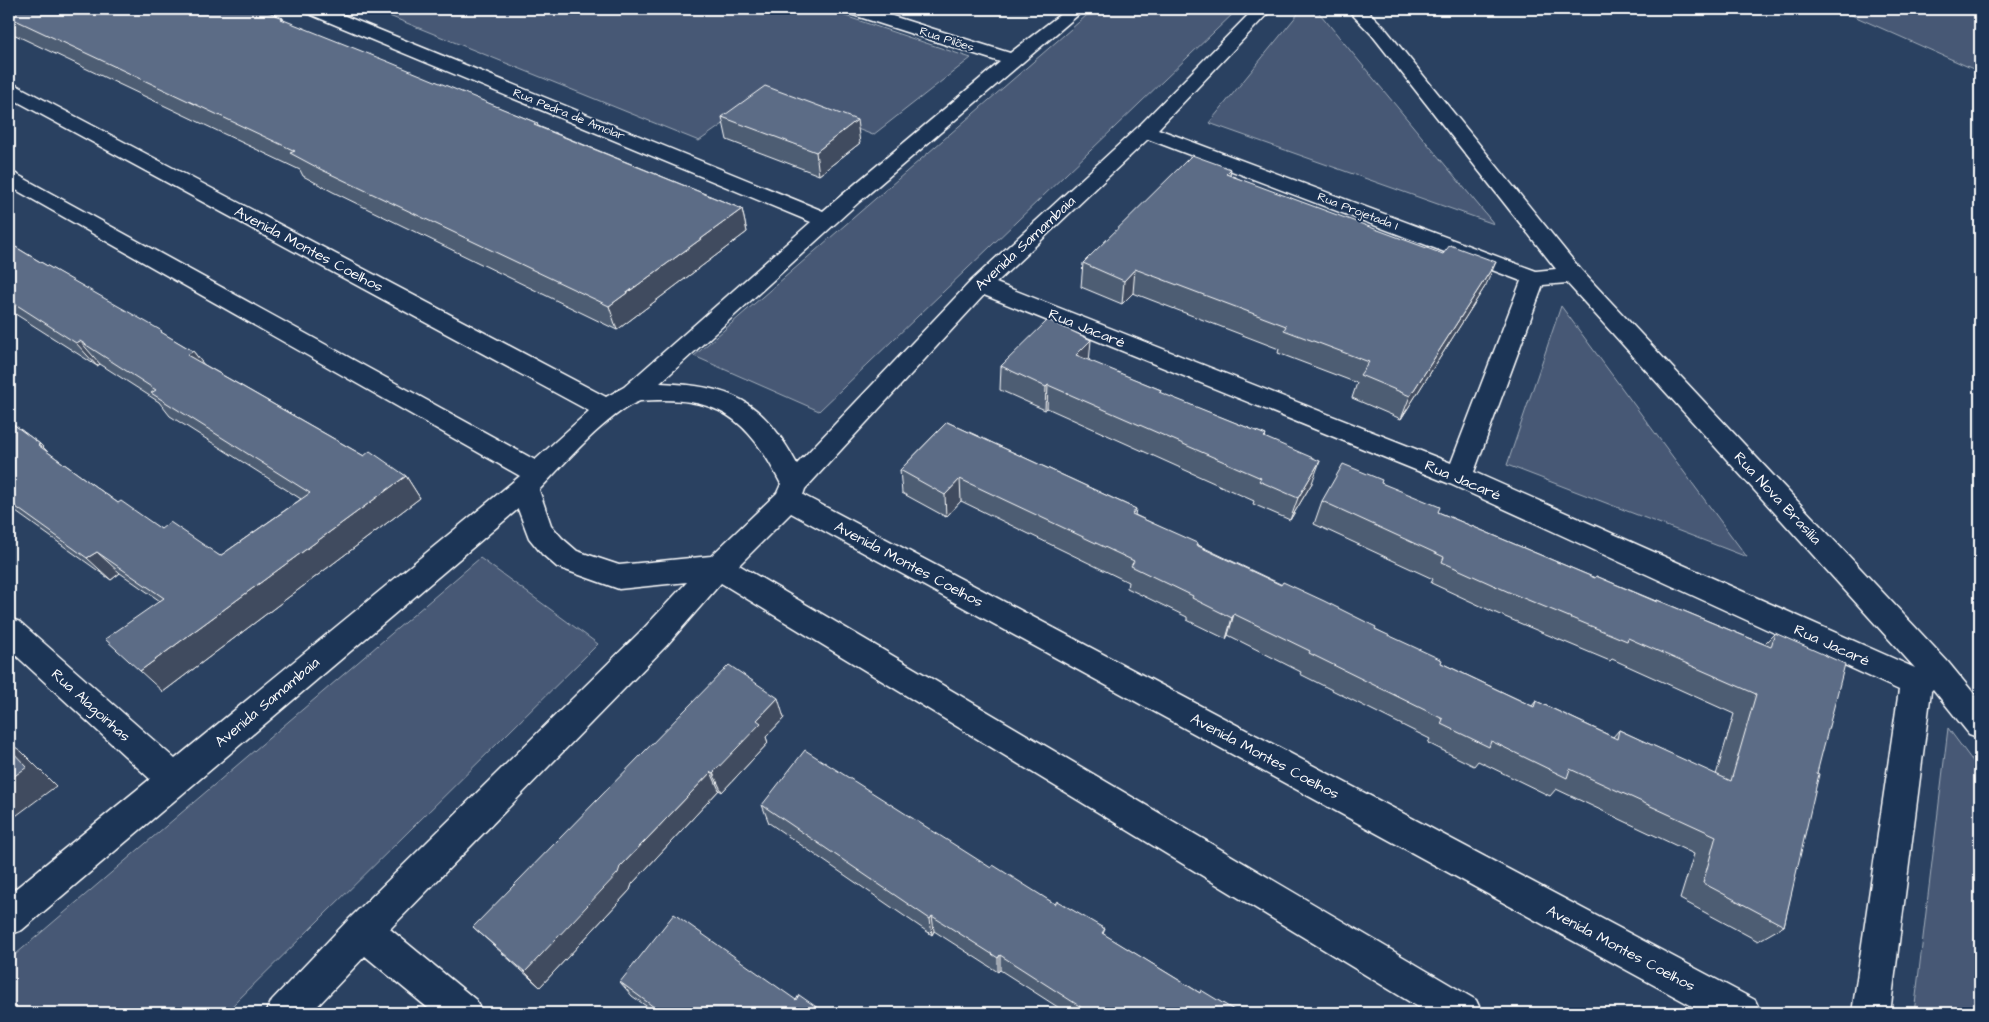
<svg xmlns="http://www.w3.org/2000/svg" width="1989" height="1022" font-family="'Architects Daughter',sans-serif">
<rect width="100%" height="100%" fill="#2a4161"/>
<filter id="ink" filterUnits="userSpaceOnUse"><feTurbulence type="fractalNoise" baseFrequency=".02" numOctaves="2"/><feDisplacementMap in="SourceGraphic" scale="10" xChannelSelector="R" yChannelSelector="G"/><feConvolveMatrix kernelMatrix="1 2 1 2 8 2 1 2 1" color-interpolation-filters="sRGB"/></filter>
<g filter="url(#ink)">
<!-- green -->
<path fill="#465975" stroke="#a2acba" d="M 372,9 L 824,9 L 971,58 L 873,135 L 766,94 L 699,141 Z
M 1094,9 L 1238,9 L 819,411 L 694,356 Z
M 1302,9 L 1316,9 L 1494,224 L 1209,123 Z
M 1838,9 L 1980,9 L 1980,72 Z
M 1561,306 L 1747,557 L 1507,465 Z
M 480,558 L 598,644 L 225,1013 L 9,1013 L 9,960 Z
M 1948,728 L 1980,771 L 1980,1013 L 1914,1013 Z"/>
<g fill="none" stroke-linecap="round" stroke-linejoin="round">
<!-- street casing -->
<g stroke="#fff" stroke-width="3">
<path id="street" d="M 305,9 L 328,9 L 823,211 L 1000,62 L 847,13 L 845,9 L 870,9 L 1010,53 L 1067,9 L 1085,9 L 859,202 L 660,383 C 732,386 762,400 797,464 L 972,280 L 1138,127 L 1254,9 L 1272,9 L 1158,129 L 1536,271 L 1556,269 L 1372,35 L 1347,9 L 1366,9 L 1384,27 L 1581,270 L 1948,662 L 1980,701 L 1980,738 L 1969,734 L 1933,689 L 1931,691 L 1890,1013 L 1852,1013 L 1899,690 L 1450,484 L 984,295 L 805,489 L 803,495 L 1755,1000 L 1761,1013 L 1705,1013 L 791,513 L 739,565 L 1476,1000 L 1482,1013 L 1428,1013 L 721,583 L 667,645 L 390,929 L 476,1000 L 482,1013 L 434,1013 L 365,956 L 311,1013 L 266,1013 L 272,1000 L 350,918 L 645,627 L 687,582 L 619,589 L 557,567 L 542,554 L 529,538 L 518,509 L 22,930 L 9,935 L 9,894 L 150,779 L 9,649 L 9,618 L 20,622 L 175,759 L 520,476 L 9,186 L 9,172 L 16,174 L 535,460 L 589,411 L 9,97 L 9,83 L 16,85 L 606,397 L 624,387 L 811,222 L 307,13 ZM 1148,139 L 1521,281 L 1451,463 L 996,283 ZM 1567,283 L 1915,668 L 1474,472 L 1543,285 ZM 640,401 C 718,395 747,417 781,484 L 777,493 L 711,556 L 619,565 L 577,551 L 562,538 L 551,525 L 539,490 C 562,466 610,411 640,401 Z"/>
</g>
<!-- street -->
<use href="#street" fill="#1d3557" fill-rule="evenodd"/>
</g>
<!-- wall -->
<path fill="#4e5d73" stroke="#fff" d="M 9,9 L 283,18 L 284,21 L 537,123 L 538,126 L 742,209 L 747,232 L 617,330 L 333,192 L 303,176 L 300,170 L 9,32 Z
M 722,117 L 860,143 L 819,175 L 727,140 Z
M 1231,169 L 1230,175 L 1486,285 L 1401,419 L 1352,398 L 1357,383 L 1278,353 L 1279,349 L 1133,293 L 1122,304 L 1081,287 L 1083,263 Z
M 9,243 L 37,260 L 193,351 L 203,364 L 364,456 L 406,476 L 420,498 L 163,692 L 160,601 L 120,573 L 111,580 L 16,512 L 9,506 L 9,421 L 40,444 L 49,453 L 118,503 L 161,529 L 220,556 L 301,499 L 170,416 L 159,402 L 100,364 L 97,366 L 9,310 Z
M 1089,361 L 1161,390 L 1160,393 L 1266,435 L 1265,438 L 1312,483 L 1290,520 L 1253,504 L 1254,501 L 1047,408 L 1045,410 L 1000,390 L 1001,366 Z
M 947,422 L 1136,509 L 1135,515 L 1375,629 L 1441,663 L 1532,706 L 1536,701 L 1613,737 L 1619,730 L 1716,775 L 1734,714 L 1612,659 L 1610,661 L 1498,614 L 1431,583 L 1433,579 L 1314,524 L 1322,501 L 1381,483 L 1438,512 L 1595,578 L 1596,576 L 1656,601 L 1657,600 L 1764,644 L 1775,633 L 1817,773 L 1784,926 L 1758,941 L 1680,899 L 1694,854 L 1556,789 L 1550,796 L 1478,761 L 1474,766 L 1428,743 L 1430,739 L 1300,674 L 1301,672 L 1228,635 L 1226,639 L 1187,620 L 1187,617 L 1127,588 L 1128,582 L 961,501 L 946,517 L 902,493 L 900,470 Z
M 784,718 L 766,737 L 768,743 L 722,792 L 719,790 L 632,884 L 630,890 L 540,987 L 473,927 Z
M 762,805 L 991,868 L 1055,904 L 1105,929 L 1103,934 L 1200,993 L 1239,1013 L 1067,1013 L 1000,970 L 998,972 L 934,931 L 932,935 L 769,823 Z
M 620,982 L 796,1000 L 825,1013 L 656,1013 L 632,996 Z"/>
<!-- shaded-wall -->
<path fill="#404c5e" stroke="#fff" d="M 857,120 L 860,143 L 819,175 L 816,152 Z
M 742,209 L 747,232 L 617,330 L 609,306 Z
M 1496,262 L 1486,285 L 1401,419 L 1410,396 Z
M 1135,269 L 1133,293 L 1122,304 L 1124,281 Z
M 1091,340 L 1089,363 L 1076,355 Z
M 80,341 L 100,364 L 97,366 L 76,343 Z
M 193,351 L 211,374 L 187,355 Z
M 1048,385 L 1047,408 L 1045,410 L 1046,387 Z
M 40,444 L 63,467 L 38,445 Z
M 1320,461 L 1312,483 L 1290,520 L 1298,498 Z
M 406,476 L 420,498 L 163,692 L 140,671 Z
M 960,479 L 961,501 L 946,517 L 945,495 Z
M 97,552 L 120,573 L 111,580 L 87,558 Z
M 1234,614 L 1228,635 L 1226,639 L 1232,618 Z
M 778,698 L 784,718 L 766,737 L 768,743 L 722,792 L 713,773 L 757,720 Z
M 9,743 L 21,751 L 56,786 L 9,821 Z
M 711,772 L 719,790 L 632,884 L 630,890 L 540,987 L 525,972 L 620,867 Z
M 932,916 L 934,931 L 932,935 L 930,919 Z
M 1000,955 L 1000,970 L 998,972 L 998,958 Z"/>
<!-- building -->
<path fill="#5b6c86" stroke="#fff" d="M 9,9 L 261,9 L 283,18 L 281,19 L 389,62 L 537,123 L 534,125 L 742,209 L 609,306 L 320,169 L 290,153 L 295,151 L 9,17 Z
M 765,86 L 857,120 L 816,152 L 722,117 Z
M 1192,155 L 1231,169 L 1226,174 L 1443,254 L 1450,245 L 1496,262 L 1410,396 L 1360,375 L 1369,362 L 1284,330 L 1286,326 L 1135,269 L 1124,281 L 1083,263 Z
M 9,243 L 37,260 L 162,331 L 161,332 L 193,351 L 187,355 L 364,456 L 370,451 L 406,476 L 140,671 L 105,639 L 164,598 L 97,552 L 87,558 L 9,502 L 9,421 L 40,444 L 38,445 L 118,503 L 121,501 L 161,529 L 170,522 L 220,556 L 310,493 L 151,393 L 156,390 L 80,341 L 76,343 L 9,300 Z
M 1048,320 L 1091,340 L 1076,355 L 1161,390 L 1159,392 L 1266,435 L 1264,437 L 1320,461 L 1298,498 L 1259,481 L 1261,478 L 1048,385 L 1046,387 L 1001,366 Z
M 947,422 L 1136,509 L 1132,514 L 1197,543 L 1196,545 L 1281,585 L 1283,582 L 1324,601 L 1376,627 L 1375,629 L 1442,660 L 1441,663 L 1534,707 L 1536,701 L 1617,739 L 1619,730 L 1731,781 L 1756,694 L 1628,638 L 1627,641 L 1511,593 L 1442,562 L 1444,557 L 1322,501 L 1343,464 L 1382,480 L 1381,483 L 1440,507 L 1438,512 L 1595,578 L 1596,576 L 1657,602 L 1657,600 L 1771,647 L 1775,633 L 1845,664 L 1817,773 L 1819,774 L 1784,926 L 1703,883 L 1716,836 L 1570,769 L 1567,778 L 1491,741 L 1489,747 L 1441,724 L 1443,719 L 1309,653 L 1310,651 L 1234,614 L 1232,618 L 1192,598 L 1193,596 L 1131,566 L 1134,561 L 960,479 L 945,495 L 900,470 Z
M 729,665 L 778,698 L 757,720 L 761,723 L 713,773 L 711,772 L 620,867 L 618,873 L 525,972 L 473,927 Z
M 9,748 L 27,767 L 9,780 Z
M 805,750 L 991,868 L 993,865 L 1055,904 L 1057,901 L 1105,929 L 1102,933 L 1200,993 L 1201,990 L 1239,1013 L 1086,1013 L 1087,1011 L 1000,955 L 998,958 L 932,916 L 930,919 L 762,805 Z
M 674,914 L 796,1000 L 799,995 L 825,1013 L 662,1013 L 620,982 Z"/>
</g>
<g text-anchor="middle" stroke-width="4" stroke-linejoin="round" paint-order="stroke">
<!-- far-street labels -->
<g font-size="12" fill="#fff" stroke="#1d3557">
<text transform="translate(947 39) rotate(18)" y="4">Rua Pilões</text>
<text transform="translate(569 114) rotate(22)" y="4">Rua Pedra de Amolar</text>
<text transform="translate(1358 211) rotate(21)" y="4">Rua Projetada I</text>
</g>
<!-- street labels -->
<g font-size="15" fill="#fff" stroke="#1d3557">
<text transform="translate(1025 243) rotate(-43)" y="5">Avenida Samambaia</text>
<text transform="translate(309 249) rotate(28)" y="5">Avenida Montes Coelhos</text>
<text transform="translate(1087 328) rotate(22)" y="5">Rua Jacaré</text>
<text transform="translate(1463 480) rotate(23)" y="5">Rua Jacaré</text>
<text transform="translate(1778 498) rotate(47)" y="5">Rua Nova Brasília</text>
<text transform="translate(909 564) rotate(28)" y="5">Avenida Montes Coelhos</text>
<text transform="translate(1832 645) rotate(24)" y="5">Rua Jacaré</text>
<text transform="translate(267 702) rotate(-40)" y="5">Avenida Samambaia</text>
<text transform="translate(91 705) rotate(42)" y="5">Rua Alagoinhas</text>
<text transform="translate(1265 756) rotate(28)" y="5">Avenida Montes Coelhos</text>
<text transform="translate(1621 948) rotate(28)" y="5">Avenida Montes Coelhos</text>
</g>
</g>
<!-- margin -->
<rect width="1989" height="1022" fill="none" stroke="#1d3557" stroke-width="30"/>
<rect x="15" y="15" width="1959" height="992" fill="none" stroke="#fff" stroke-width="2" filter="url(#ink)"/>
</svg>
